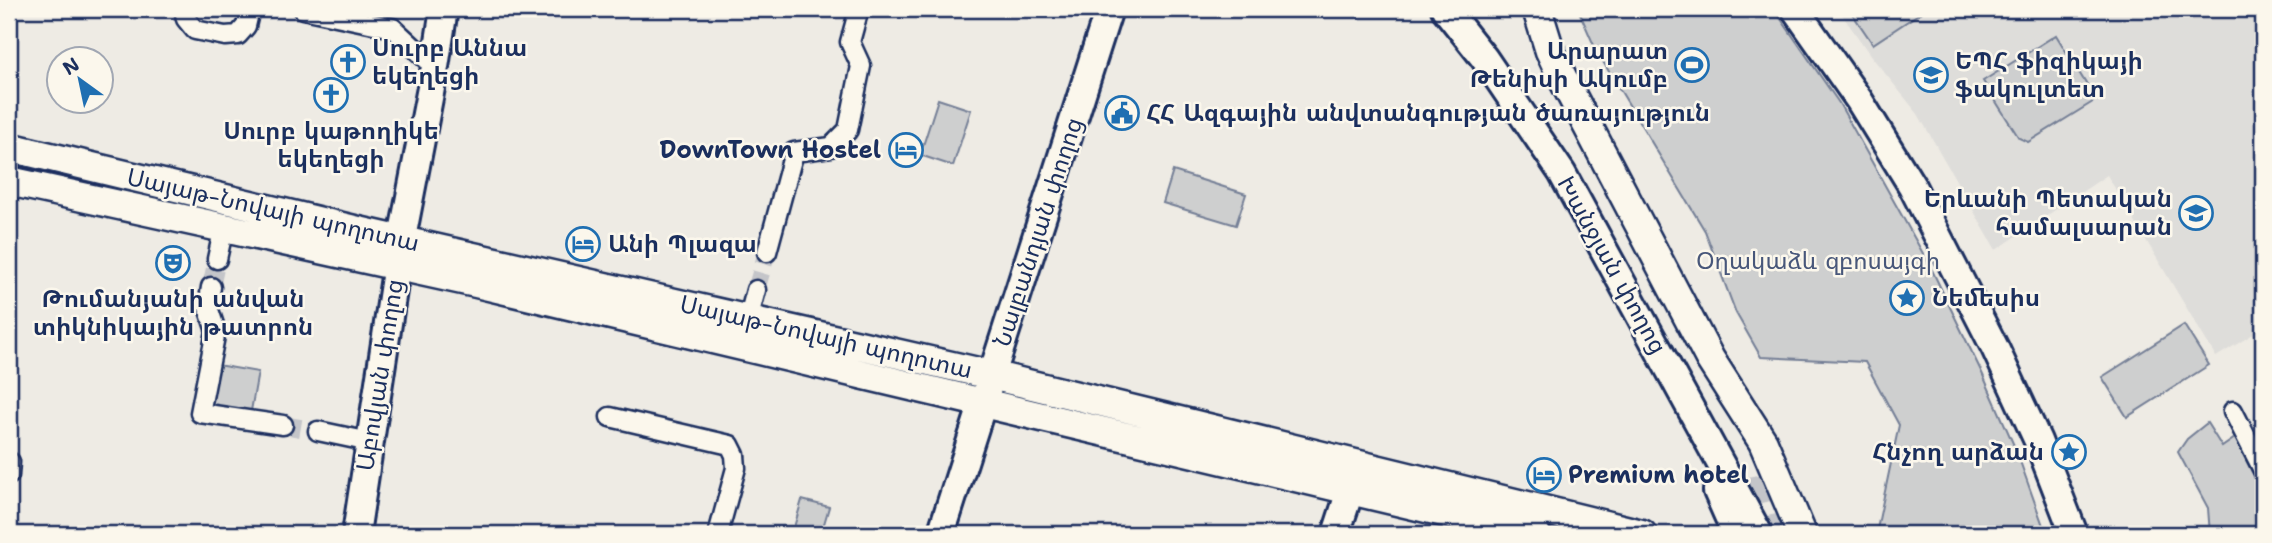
<svg xmlns="http://www.w3.org/2000/svg" width="2272" height="543" font-family="'Shantell Sans','Noto Sans Armenian',sans-serif">
<rect width="100%" height="100%" fill="#eeebe4"/>
<filter id="ink" filterUnits="userSpaceOnUse"><feTurbulence type="fractalNoise" baseFrequency=".0143" numOctaves="2"/><feDisplacementMap in="SourceGraphic" scale="14" xChannelSelector="R" yChannelSelector="G"/><feConvolveMatrix kernelMatrix="1 2 1 2 8 2 1 2 1" color-interpolation-filters="sRGB"/></filter>
<g filter="url(#ink)">
<!-- built -->
<path fill="#deddda" d="M 1838,9 L 2258,9 L 2263,18 L 2263,328 L 2216,357 L 2107,175 L 1996,250 L 1918,114 L 1871,56 Z"/>
<!-- green -->
<path fill="#cecfcf" stroke="#747f96" stroke-width="2" d="M 1578,9 L 1774,9 L 1839,103 L 1930,266 L 1982,373 L 2016,450 L 2046,534 L 1876,534 L 1899,425 L 1865,362 L 1761,357 L 1736,313 L 1705,231 L 1596,50 Z
M 1849,9 L 1926,9 L 1873,44 Z
M 2056,35 L 2096,100 L 2028,142 L 2019,138 L 1983,81 Z
M 938,99 L 971,110 L 953,166 L 920,155 Z
M 1173,171 L 1246,194 L 1236,225 L 1163,203 Z
M 2184,325 L 2209,365 L 2127,417 L 2102,377 Z
M 217,365 L 258,372 L 251,411 L 209,405 Z
M 2207,423 L 2222,447 L 2235,438 L 2263,494 L 2263,534 L 2210,534 L 2208,508 L 2178,452 L 2187,439 Z
M 802,500 L 829,507 L 821,534 L 792,534 Z"/>
<g fill="none" stroke-linecap="round" stroke-linejoin="round">
<!-- street-tunnel -->
<path stroke="#c4c5c9" stroke-width="18" stroke-dasharray="18 9" stroke-linecap="butt" d="M 211,287 L 217,259
M 756,290 L 767,252
M 283,425 L 318,431"/>
<!-- primary-tunnel -->
<path stroke="#c4c5c9" stroke-width="28" stroke-dasharray="28 14" stroke-linecap="butt" d="M 1758,475 L 1770,534"/>
<!-- street casing -->
<g stroke="#1b2f5e" stroke-width="23">
<path id="street" d="M 184,9 L 186,19 L 195,30 L 225,36 L 238,35 L 246,26 L 250,9
M 303,9 L 393,28 L 435,67
M 767,252 L 794,152 L 831,147 L 848,130 L 861,66 L 850,42 L 859,9
M 217,259 L 224,227
M 211,287 L 208,307 L 216,331 L 200,413 L 283,425
M 748,320 L 756,290
M 2233,411 L 2263,470
M 610,417 L 730,445 L 735,455 L 736,468 L 718,534
M 318,431 L 370,442
M 9,462 L 10,462 L 9,475"/>
</g>
<!-- secondary casing -->
<g stroke="#1b2f5e" stroke-width="32">
<path id="secondary" d="M 1445,9 L 1484,58 L 1562,173 L 1759,534
M 1795,9 L 1859,100 L 1912,186 L 1995,348 L 2038,441 L 2074,534
M 1717,491 L 1736,534
M 356,534 L 397,264 L 435,67 L 444,9
M 941,534 L 1109,9
M 1336,534 L 1350,491"/>
</g>
<!-- primary casing -->
<g stroke="#1b2f5e" stroke-width="33">
<path id="primary" d="M 1537,9 L 1550,51 L 1562,77 L 1710,359 L 1763,442 L 1802,534
M 9,147 L 359,231 L 991,375 L 1642,534
M 9,181 L 476,283 L 1536,534"/>
</g>
<!-- street -->
<use href="#street" stroke="#fbf7ec" stroke-width="18"/>
<!-- secondary -->
<use href="#secondary" stroke="#fbf7ec" stroke-width="26"/>
<!-- primary -->
<use href="#primary" stroke="#fbf7ec" stroke-width="28"/>
</g>
</g>
<!-- icons -->
<defs>
<g id="church-ring" transform="scale(1.75)"><circle r="9.5" fill="#fbf7ec" stroke="#1f6fb2" stroke-width="1.5"/><path d="M-1.2-6h2.4v3.5h3.3v2.4h-3.3V6h-2.4V-.1h-3.3v-2.4h3.3Z" fill="#1f6fb2"/></g>
<g id="stadium-ring" transform="scale(1.75)"><circle r="9.5" fill="#fbf7ec" stroke="#1f6fb2" stroke-width="1.5"/><path d="M0-5a6.5 5 0 1 0 0 10a6.5 5 0 1 0 0-10ZM-3.5-1.8h7v3.6h-7Z" fill="#1f6fb2"/></g>
<g id="university-ring" transform="scale(1.75)"><circle r="9.5" fill="#fbf7ec" stroke="#1f6fb2" stroke-width="1.5"/><path d="M0-5L7-2L0 1L-7-2ZM-4 1L0 2.5L4 1V4Q0 6-4 4Z" fill="#1f6fb2"/></g>
<g id="civic-ring" transform="scale(1.75)"><circle r="9.5" fill="#fbf7ec" stroke="#1f6fb2" stroke-width="1.5"/><path d="M-.6-6.5H3V-4.5H.6V-3L4-1V1h2V6H-6V1h2V-1L-.6-3ZM-1.2 2.5V6h2.4V2.5Z" fill="#1f6fb2"/></g>
<g id="hotel-ring" transform="scale(1.75)"><circle r="9.5" fill="#fbf7ec" stroke="#1f6fb2" stroke-width="1.5"/><path d="M-6-4.5h1.5V1H6V5H4.5V3h-9V5H-6ZM-4 0a1.8 1.8 0 1 1 3.6 0ZM.5 0V-2.5h3Q6-2.5 6 0Z" fill="#1f6fb2"/></g>
<g id="theatre-ring" transform="scale(1.75)"><circle r="9.5" fill="#fbf7ec" stroke="#1f6fb2" stroke-width="1.5"/><path d="M-5-5.5Q0-4 5-5.5V0Q5 5 0 6Q-5 5-5 0ZM-3.3-2.5H-1v1.5H-3.3ZM1-2.5H3.3v1.5H1ZM-2.8 1Q0 5.5 2.8 1Z" fill="#1f6fb2"/></g>
<g id="sight-ring" transform="scale(1.75)"><circle r="9.5" fill="#fbf7ec" stroke="#1f6fb2" stroke-width="1.5"/><path d="M0-6L1.8-2.2L6-1.7L2.9 1.2L3.7 5.4L0 3.3L-3.7 5.4L-2.9 1.2L-6-1.7L-1.8-2.2Z" fill="#1f6fb2"/></g>
</defs>
<g fill-rule="evenodd">
<use href="#church-ring" x="348" y="62"/>
<use href="#stadium-ring" x="1692" y="65"/>
<use href="#university-ring" x="1931" y="75"/>
<use href="#church-ring" x="331" y="95"/>
<use href="#civic-ring" x="1122" y="113"/>
<use href="#hotel-ring" x="906" y="150"/>
<use href="#university-ring" x="2196" y="213"/>
<use href="#hotel-ring" x="583" y="244"/>
<use href="#theatre-ring" x="173" y="263"/>
<use href="#sight-ring" x="1907" y="298"/>
<use href="#sight-ring" x="2069" y="452"/>
<use href="#hotel-ring" x="1544" y="475"/>
</g>
<g text-anchor="middle" stroke-width="5" stroke-linejoin="round" paint-order="stroke">
<!-- poi labels -->
<g font-size="24" font-weight="bold" fill="#1b2f5e" stroke="#fbf7ec" text-anchor="start">
<text x="372" y="56">Սուրբ Աննա<tspan x="372" dy="28">եկեղեցի</tspan></text>
<text x="1668" y="59" text-anchor="end">Արարատ<tspan x="1668" dy="28">Թենիսի Ակումբ</tspan></text>
<text x="1955" y="69">ԵՊՀ ֆիզիկայի<tspan x="1955" dy="28">ֆակուլտետ</tspan></text>
<text x="1146" y="121">ՀՀ Ազգային անվտանգության ծառայություն</text>
<text x="331" y="139" text-anchor="middle">Սուրբ կաթողիկե<tspan x="331" dy="28">եկեղեցի</tspan></text>
<text x="881" y="158" text-anchor="end">DownTown Hostel</text>
<text x="2172" y="207" text-anchor="end">Երևանի Պետական<tspan x="2172" dy="28">համալսարան</tspan></text>
<text x="608" y="252">Անի Պլազա</text>
<text x="1932" y="306">Նեմեսիս</text>
<text x="173" y="307" text-anchor="middle">Թումանյանի անվան<tspan x="173" dy="28">տիկնիկային թատրոն</tspan></text>
<text x="2044" y="460" text-anchor="end">Հնչող արձան</text>
<text x="1568" y="483">Premium hotel</text>
</g>
<!-- street labels -->
<g font-size="24" fill="#1b2f5e" stroke="#fbf7ec">
<text transform="translate(273 210) rotate(13)" y="8">Սայաթ-Նովայի պողոտա</text>
<text transform="translate(1038 232) rotate(-72)" y="8">Նալբանդյան փողոց</text>
<text transform="translate(1612 265) rotate(61)" y="8">Խանջյան փողոց</text>
<text transform="translate(826 337) rotate(13)" y="8">Սայաթ-Նովայի պողոտա</text>
<text transform="translate(380 375) rotate(-81)" y="8">Աբովյան փողոց</text>
</g>
<!-- park labels -->
<g font-size="24" fill="#48577a" stroke="#fbf7ec">
<text x="1818" y="269">Օղակաձև զբոսայգի</text>
</g>
</g>
<!-- margin -->
<rect width="2272" height="543" fill="none" stroke="#fbf7ec" stroke-width="35"/>
<rect x="18" y="18" width="2237" height="508" fill="none" stroke="#1b2f5e" stroke-width="2.5" filter="url(#ink)"/>
<!-- north arrow -->
<g transform="translate(80 80) rotate(327)"><circle r="33" fill="#fbf7ec" stroke="#a1a7b3" stroke-width="2"/>
<path d="M0-5L12 26L0 18L-12 26Z" fill="#1f6fb2"/>
<text y="-10" font-size="19" font-weight="bold" text-anchor="middle" fill="#1b2f5e">N</text>
</g>
</svg>
